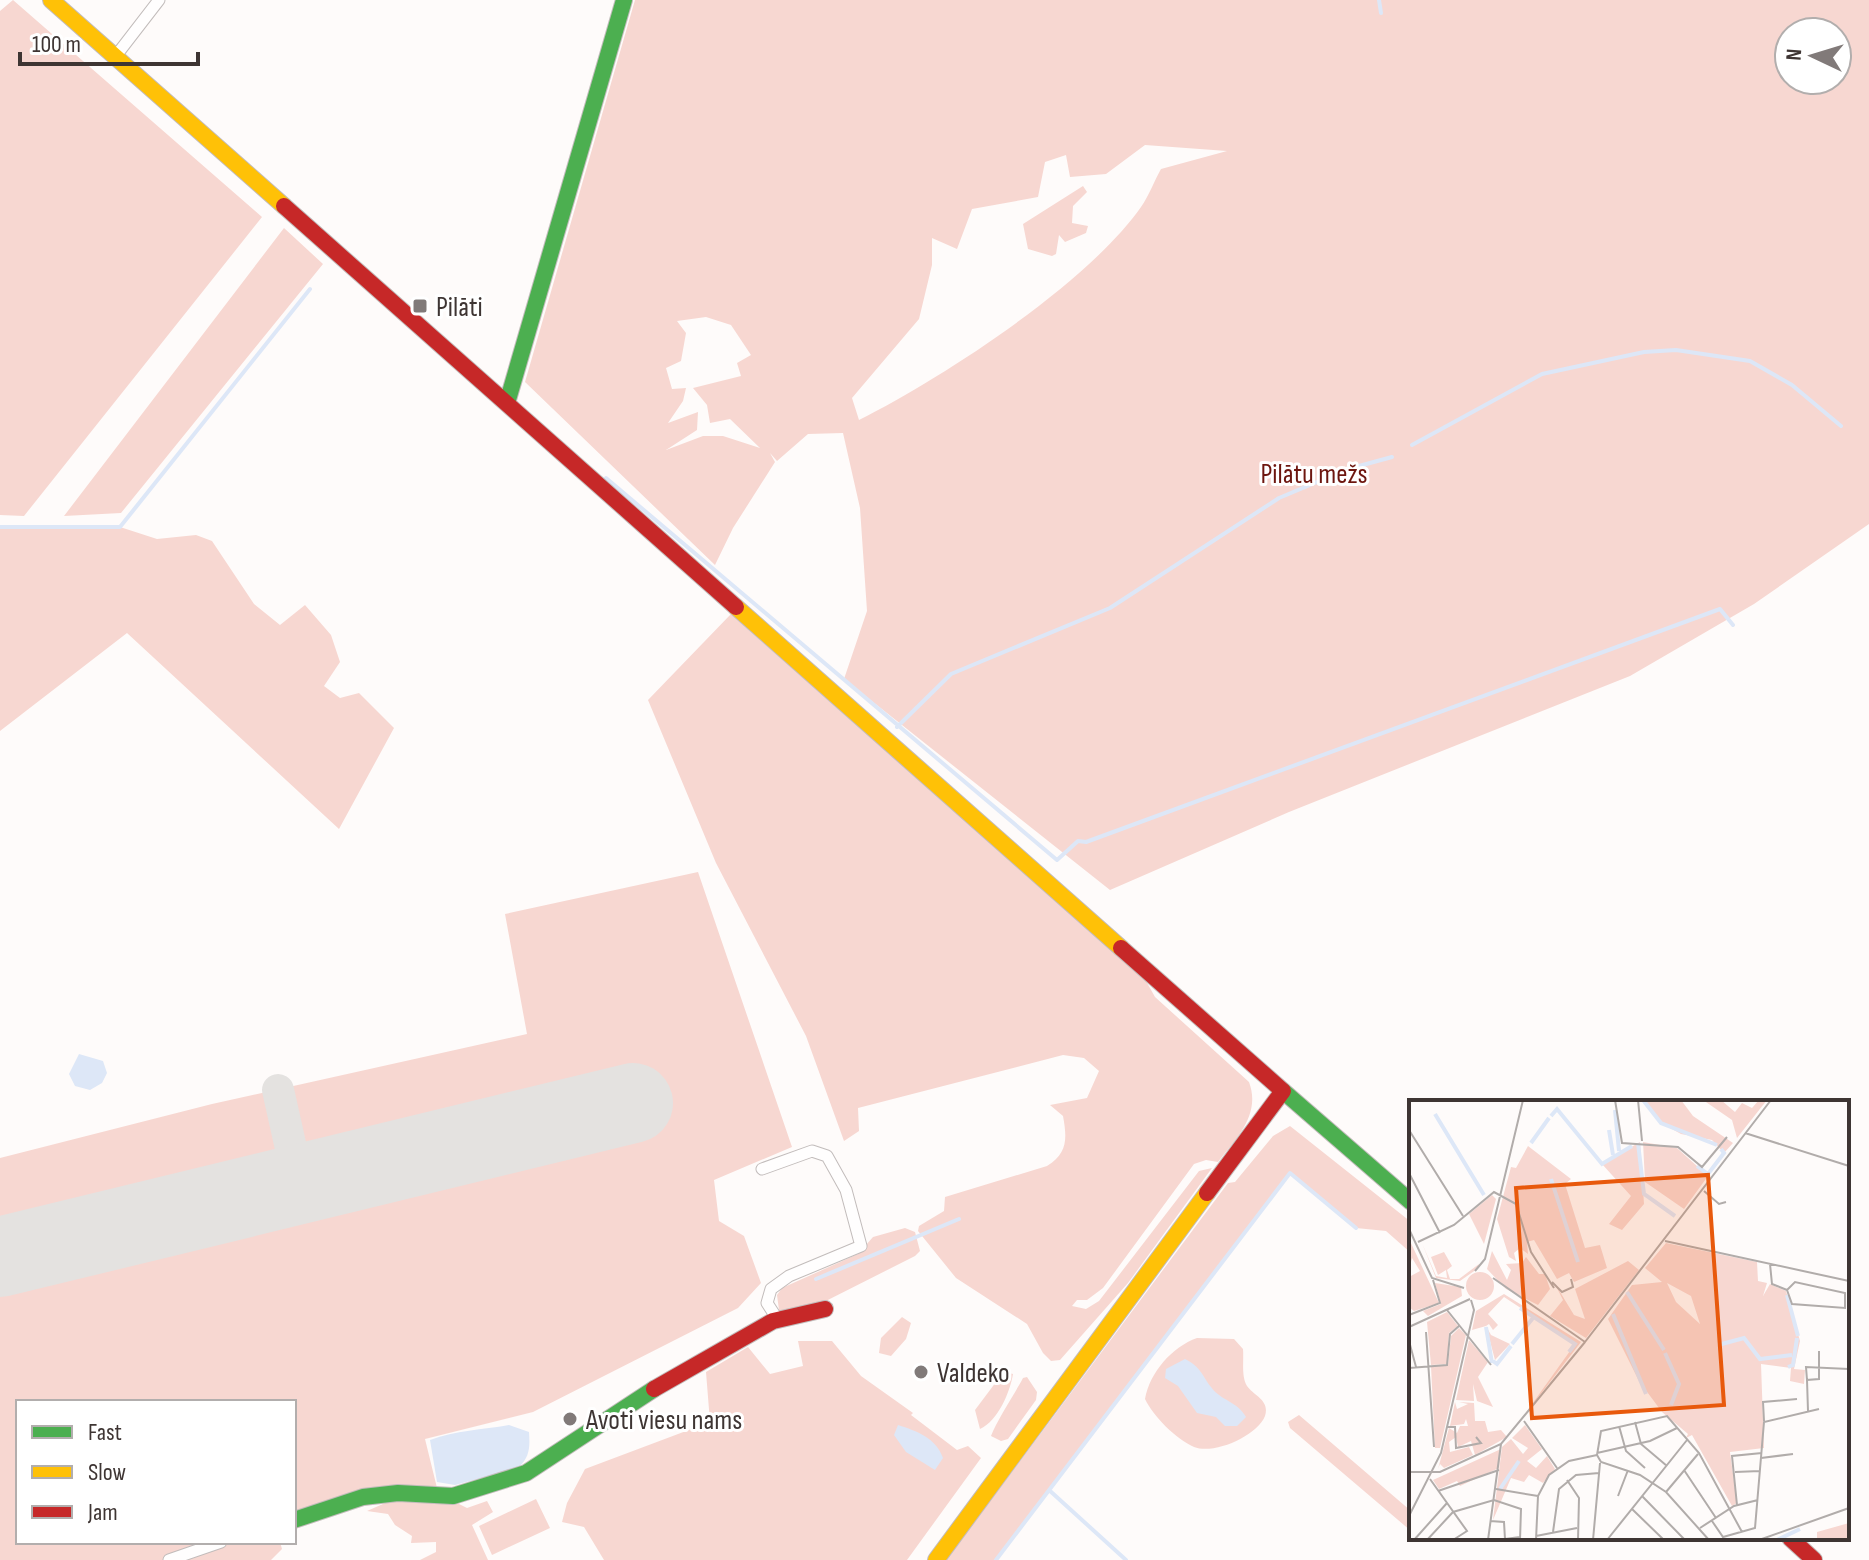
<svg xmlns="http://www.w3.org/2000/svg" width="1869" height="1560" font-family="'Sofia Sans Condensed',sans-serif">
<rect width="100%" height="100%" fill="#fefbfa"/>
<!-- green -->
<path fill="#f7d7d1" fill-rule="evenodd" d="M 13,0 L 262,217 L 24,516 L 0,515 L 0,11 Z
M 635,0 L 1869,0 L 1869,524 L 1754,604 L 1630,676 L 1289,812 L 1110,890 L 844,679 L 867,611 L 860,508 L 843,433 L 808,434 L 777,461 L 770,453 L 775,462 L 733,528 L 715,565 L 525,382 ZM 1789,32 L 1837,32 L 1837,80 L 1789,80 ZM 1145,145 L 1227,151 L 1161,169 C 1154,181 1149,196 1141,207 C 1087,284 944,377 859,420 L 852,398 L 919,319 L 932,265 L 932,238 L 957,249 L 972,209 L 1038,197 L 1045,162 L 1066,155 L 1070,177 L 1106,174 ZM 706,317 L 731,325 L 751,355 L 737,363 L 741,376 L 693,388 L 707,405 L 710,423 L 730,419 L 760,448 L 723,436 L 703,436 L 666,450 L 697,430 L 698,412 L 668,423 L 683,401 L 686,388 L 672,389 L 666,368 L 681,361 L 686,333 L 677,321 Z
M 1083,186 L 1087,192 L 1073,206 L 1072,223 L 1088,226 L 1086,233 L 1065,242 L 1059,235 L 1056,254 L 1052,256 L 1028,249 L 1023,224 Z
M 284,228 L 323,264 L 121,513 L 64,516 Z
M 0,527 L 120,527 L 157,539 L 196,535 L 212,541 L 254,604 L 280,625 L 305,605 L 331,635 L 340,662 L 324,686 L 340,698 L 359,693 L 394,728 L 339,829 L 127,633 L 0,731 Z
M 731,614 L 1146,981 L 1155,997 L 1249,1082 C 1261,1114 1237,1138 1218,1162 L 1206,1160 L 1194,1164 L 1103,1288 L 1087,1300 L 1077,1300 L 1072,1306 L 1086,1309 L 1099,1301 L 1199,1171 L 1212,1168 L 1128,1283 L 1060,1360 L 1051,1361 L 1043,1353 L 1027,1324 L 956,1278 L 918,1231 L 919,1226 L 944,1211 L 945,1197 L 1047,1166 C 1068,1153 1067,1138 1063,1116 L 1050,1105 L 1087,1098 L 1099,1071 L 1084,1058 L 1063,1055 L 858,1108 L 859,1131 L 844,1141 L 806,1036 L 716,863 L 648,700 Z
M 698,872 L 792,1147 L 714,1180 L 719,1221 L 744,1236 L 761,1283 L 738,1308 L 533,1412 L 425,1439 L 438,1492 L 294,1516 L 294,1402 L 18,1402 L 18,1542 L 280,1542 L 282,1549 L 271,1560 L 0,1560 L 0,1158 L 212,1104 L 527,1034 L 505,914 Z
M 1290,1126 L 1411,1222 L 1411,1253 L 1386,1231 L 1356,1228 L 1290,1173 L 996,1560 L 946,1560 L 1228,1183 L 1235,1182 L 1273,1136 Z
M 905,1228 L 915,1232 L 920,1251 L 915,1256 L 810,1309 L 787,1315 L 779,1310 L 777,1295 L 782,1288 L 858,1254 L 873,1237 Z
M 902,1317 L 911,1323 L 906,1339 L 891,1356 L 879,1353 L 881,1338 Z
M 1197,1338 L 1234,1339 L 1243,1349 C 1244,1360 1241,1376 1247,1386 C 1254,1396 1270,1400 1265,1416 C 1257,1436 1214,1455 1194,1447 C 1176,1439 1153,1416 1145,1399 C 1150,1372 1172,1347 1197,1338 Z
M 798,1341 L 832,1341 L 861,1376 L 913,1413 L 911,1415 L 957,1450 L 968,1446 L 981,1458 L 907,1560 L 604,1560 L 584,1527 L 562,1522 L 567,1503 L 585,1469 L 710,1422 L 706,1372 L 748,1347 L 770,1374 L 803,1366 Z
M 1009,1373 L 1013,1374 C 1010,1392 998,1421 980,1429 L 975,1410 L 999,1378 Z
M 1027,1377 L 1037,1392 L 1036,1400 L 1008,1439 L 1001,1441 L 991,1436 C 997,1420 1014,1395 1023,1378 Z
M 1299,1415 L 1411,1511 L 1411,1531 L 1290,1428 L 1288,1422 Z
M 536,1499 L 550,1528 L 492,1555 L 479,1526 Z
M 392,1500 L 451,1500 L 467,1508 L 487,1501 L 493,1512 L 472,1525 L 488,1560 L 420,1560 L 436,1552 L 436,1542 L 411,1543 L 412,1536 L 395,1525 L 388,1514 L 367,1511 Z"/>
<!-- water -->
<path fill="#dde7f7" d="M 79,1054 L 103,1061 L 107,1073 L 102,1083 L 90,1090 L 75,1086 L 69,1074 Z
M 1185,1359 C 1201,1367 1201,1374 1211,1387 C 1221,1401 1237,1401 1246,1417 L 1237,1426 L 1225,1426 L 1216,1417 L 1197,1413 L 1178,1386 L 1165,1378 L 1166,1369 Z
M 509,1425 L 529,1432 C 530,1447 530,1457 518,1468 L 455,1485 L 437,1482 L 430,1440 C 456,1430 482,1430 509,1425 Z
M 898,1425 C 917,1431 936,1438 943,1458 L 935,1470 L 906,1452 L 894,1435 Z"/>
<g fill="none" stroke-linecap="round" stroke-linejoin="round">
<!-- stream -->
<path stroke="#dde7f7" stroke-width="4" d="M 1379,0 L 1381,13
M 1412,445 L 1542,374 L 1644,352 L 1676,350 L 1750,361 L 1792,385 L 1841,426
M 606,478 L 1057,860 L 1078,841 L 1086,842 L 1720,609 L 1733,625
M 0,527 L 120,527 L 310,289
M 897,727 L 951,674 L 1110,608 L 1279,498 L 1348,469 L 1392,457
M 816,1279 L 959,1219
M 1049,1490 L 1126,1560
M 996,1560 L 1290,1173 L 1356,1228"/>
<!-- taxiway -->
<path stroke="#e4e2e0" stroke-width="32" d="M 278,1090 L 299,1184"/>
<!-- runway -->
<path stroke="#e4e2e0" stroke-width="80" d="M 0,1257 L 633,1103"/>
<!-- street casing -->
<g stroke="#c2bcbb" stroke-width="13">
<path id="street" d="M 115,57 L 159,0
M 762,1169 L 812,1151 L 827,1156 L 846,1190 L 861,1246 L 789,1276 L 771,1289 L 767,1303 L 778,1320
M 169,1560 L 221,1542"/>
</g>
<!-- fast casing -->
<g stroke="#c2bcbb" stroke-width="18">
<path id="fast" d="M 507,403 L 624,0
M 1283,1091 L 1411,1202
M 294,1520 L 363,1497 L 398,1493 L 453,1496 L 526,1473 L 654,1389"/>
</g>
<!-- slow casing -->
<g stroke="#c2bcbb" stroke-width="18">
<path id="slow" d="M 51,0 L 284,206
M 736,607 L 1121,948
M 936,1560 L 1207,1193"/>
</g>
<!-- jam casing -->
<g stroke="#c2bcbb" stroke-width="18">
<path id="jam" d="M 284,206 L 736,607
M 1121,948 L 1283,1091 L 1207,1193
M 654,1389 L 773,1321 L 825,1309
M 1790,1538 L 1814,1560"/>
</g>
<!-- street -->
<use href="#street" stroke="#fffefe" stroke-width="11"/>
<!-- fast -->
<use href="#fast" stroke="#4caf50" stroke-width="16"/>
<!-- slow -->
<use href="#slow" stroke="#ffc107" stroke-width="16"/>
<!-- jam -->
<use href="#jam" stroke="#c62828" stroke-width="16"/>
</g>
<!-- markers -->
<g fill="#817a79" stroke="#fff" stroke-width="3">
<rect x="412" y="298" width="16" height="16" rx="4"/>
<circle cx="921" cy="1372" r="8"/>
<circle cx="570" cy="1419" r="8"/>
</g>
<g text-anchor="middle" stroke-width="6" stroke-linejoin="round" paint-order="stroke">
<!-- poi labels -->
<g font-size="28" fill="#3e3533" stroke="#fff" text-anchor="start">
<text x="436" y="316">Pilāti</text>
<text x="937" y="1382">Valdeko</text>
<text x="586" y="1429">Avoti viesu nams</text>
</g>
<!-- park labels -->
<g font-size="28" fill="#6d160f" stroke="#fff">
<text x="1314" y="483">Pilātu mežs</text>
</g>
</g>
<!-- overview -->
<g transform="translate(1409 1100)">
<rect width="440" height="440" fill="#fefbfa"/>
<path d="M 234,0 L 272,0 L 284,16 L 324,43 L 315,53 L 303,40 L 272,34 L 252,23 ZM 294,0 L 312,0 L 326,12 L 333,3 L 343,8 L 350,0 L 358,0 L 328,38 L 323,20 ZM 231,42 L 235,104 L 213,130 L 200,124 L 222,96 L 193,64 ZM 234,42 L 268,48 L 299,76 L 275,109 L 236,82 ZM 119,46 L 162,79 L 156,84 L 176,148 L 191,145 L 198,168 L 165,182 L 160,173 L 148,179 L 125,140 L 118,142 L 119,154 L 111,148 L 105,153 L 107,161 L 100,157 L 88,119 L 102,67 L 107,68 ZM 83,95 L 87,99 L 75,144 L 60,114 ZM 1,141 L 30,203 L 5,211 L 0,207 L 0,177 L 11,171 L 3,158 L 0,170 ZM 13,143 L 27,176 L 38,178 L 37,170 L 29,175 L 22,157 L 35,152 L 43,166 L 38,170 L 41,179 L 50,179 L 70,164 L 68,169 L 51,181 L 27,178 ZM 257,143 L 348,162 L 349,181 L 358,183 L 354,196 L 361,184 L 377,191 L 391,241 L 385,269 L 396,270 L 395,284 L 381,281 L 382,268 L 352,264 L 355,348 L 321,352 L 328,403 L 323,406 L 283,335 L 277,338 L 279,334 L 253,312 L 230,281 L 199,219 L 223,185 L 253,182 L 236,168 ZM 258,183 L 282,196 L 291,224 L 267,202 ZM 83,151 L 98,180 L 102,170 L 97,164 L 113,163 L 117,157 L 130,174 L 136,174 L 141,189 L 129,205 L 97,189 L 78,169 ZM 219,161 L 230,170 L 177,238 L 141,216 L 154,200 L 145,182 L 165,215 L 176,219 L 166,189 ZM57 186a14 14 0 1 1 28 0a14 14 0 1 1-28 0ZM 26,183 L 52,187 L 53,196 L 19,216 L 14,211 L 32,204 ZM 95,194 L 172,242 L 113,318 L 166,244 L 95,197 L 79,214 L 89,225 L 84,230 L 80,224 L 77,226 L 82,235 L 101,244 L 86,260 L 77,226 L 63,230 L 67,211 ZM 38,212 L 49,226 L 40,233 L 38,264 L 22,265 L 18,222 ZM 50,228 L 57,235 L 31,348 L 26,348 L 22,266 L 39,265 L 42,236 ZM 60,240 L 79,262 L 69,277 L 84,307 L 68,301 L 64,284 L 65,301 L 47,300 ZM 46,302 L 48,309 L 59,304 L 50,302 L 65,303 L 66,321 L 76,321 L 79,332 L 92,330 L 98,337 L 66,355 L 62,341 L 49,347 L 47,337 L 40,342 L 41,352 L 60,347 L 64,355 L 35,368 L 31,364 L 29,369 L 40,328 L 48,333 L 51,326 L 59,326 L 57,319 L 55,324 L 41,326 ZM 116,325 L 133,349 L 118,361 L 127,368 L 138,356 L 146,369 L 134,383 L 120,375 L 115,382 L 102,378 L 84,420 L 93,347 L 102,339 L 114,354 L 119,348 L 103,338 ZM 92,349 L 90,368 L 51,386 L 48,381 L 30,389 L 24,380 ZM 440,423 L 440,440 L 408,440 L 408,432 Z" fill="#f7d7d1" fill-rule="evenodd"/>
<path fill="none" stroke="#dde7f7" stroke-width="4" d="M 234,0 L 252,23 L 308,45M 206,10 L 210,51M 26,14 L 75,95M 142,16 L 148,9 L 193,64 L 223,46M 200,30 L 204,55M 122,43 L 140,18M 229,43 L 235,94 L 266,116M 288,66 L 299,74 L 315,53 L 312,49M 142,79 L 169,162M 218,192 L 255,250M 378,195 L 389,236M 111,208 L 166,244 L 160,252M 204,214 L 237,294M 77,227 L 83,263M 103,244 L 124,218M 309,245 L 335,238 L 351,259 L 383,255M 256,253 L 270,284 L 262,305M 84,261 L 88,264 L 102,246M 379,267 L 384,265 L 388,238M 91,389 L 110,361M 368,440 L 391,429"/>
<path fill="none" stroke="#b1acaa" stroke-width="2" d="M 206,0 L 213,43 L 269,47 L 293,67 L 318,37M 229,0 L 233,41M 0,30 L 54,116M 336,33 L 440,66M 0,73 L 31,133M 295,91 L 310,104 L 317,102M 0,129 L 23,178 L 55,188M 256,141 L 440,181M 9,142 L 45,125 L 85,92 L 107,104 L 122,152 L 145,188M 361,164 L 363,184 L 378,190 L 386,182 L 436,193 L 436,208 L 383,204 L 378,190M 66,171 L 76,159 L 114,0M 84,178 L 176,242 L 362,0M 143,182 L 153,192 L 164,187 L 162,179M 38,210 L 82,265M 0,215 L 31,203 L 24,180M 0,227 L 61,199M 17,232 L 25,347M 0,241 L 7,267M 0,268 L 38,265 L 41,234 L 50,226M 398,280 L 397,267 L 440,269M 399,311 L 398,280 L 410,279 L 410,251M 115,321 L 148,368M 355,321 L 354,302 L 388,299M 226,322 L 232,344 L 258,366M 210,326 L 217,351 L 236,368M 38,327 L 46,327 L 47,348 L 72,343 L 67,337M 188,353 L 241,341 L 268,328M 188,355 L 192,331 L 258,316 L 290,353 L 333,432M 188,355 L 192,362 L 231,375 L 257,392 L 300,440M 352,358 L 384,354M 275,370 L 307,418M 0,372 L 31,372 L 92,344 L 176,242M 326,372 L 351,371M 21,379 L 58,431 L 44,440M 158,380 L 170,398 L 169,440M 87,389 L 129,396M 29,391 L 90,370M 257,392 L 289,354M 209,396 L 219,370M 233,396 L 276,440M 328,405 L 323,356 L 353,353M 223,409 L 255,440M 0,416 L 32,353 L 65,210 L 62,200M 81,421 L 95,422 L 96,439 L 111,437M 303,421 L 314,437 L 346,428 L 355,322 L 410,309M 291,428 L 325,406 L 349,400M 144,432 L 150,389 L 167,375 L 190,373M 127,436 L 168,428M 5,440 L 38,403M 18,440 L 44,412 L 85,400 L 112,409 L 111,440M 79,440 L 92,344M 127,440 L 129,396 L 140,375 L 160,361 L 188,355M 184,440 L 191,363M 198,440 L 278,340M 350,440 L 440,408"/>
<path fill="#e8590c" fill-opacity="0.15" stroke="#e8590c" stroke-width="4" d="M 299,75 L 315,305 L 123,318 L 107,88 Z"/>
<rect width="440" height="440" fill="none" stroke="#3e3533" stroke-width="4"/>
</g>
<!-- legend -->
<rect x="16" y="1400" width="280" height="144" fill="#ffffff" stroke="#b2aead" stroke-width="2"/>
<rect x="32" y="1426" width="40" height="12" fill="#4caf50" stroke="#b2aead" stroke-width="2"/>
<text x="88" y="1440" font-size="24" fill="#3e3533">Fast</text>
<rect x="32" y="1466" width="40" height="12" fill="#ffc107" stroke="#b2aead" stroke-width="2"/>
<text x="88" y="1480" font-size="24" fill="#3e3533">Slow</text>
<rect x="32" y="1506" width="40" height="12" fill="#c62828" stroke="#b2aead" stroke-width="2"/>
<text x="88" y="1520" font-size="24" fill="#3e3533">Jam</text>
<!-- north arrow -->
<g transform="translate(1813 56) rotate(274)"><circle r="38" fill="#ffffff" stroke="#b2aead" stroke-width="2"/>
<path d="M0-6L14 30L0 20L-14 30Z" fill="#817a79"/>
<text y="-12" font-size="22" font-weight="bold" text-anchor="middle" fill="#3e3533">N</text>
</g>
<!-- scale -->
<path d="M20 52v12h178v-12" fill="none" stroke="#3e3533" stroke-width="4"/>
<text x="32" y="52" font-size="24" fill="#3e3533" stroke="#ffffff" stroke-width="6" paint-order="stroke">100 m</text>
</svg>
